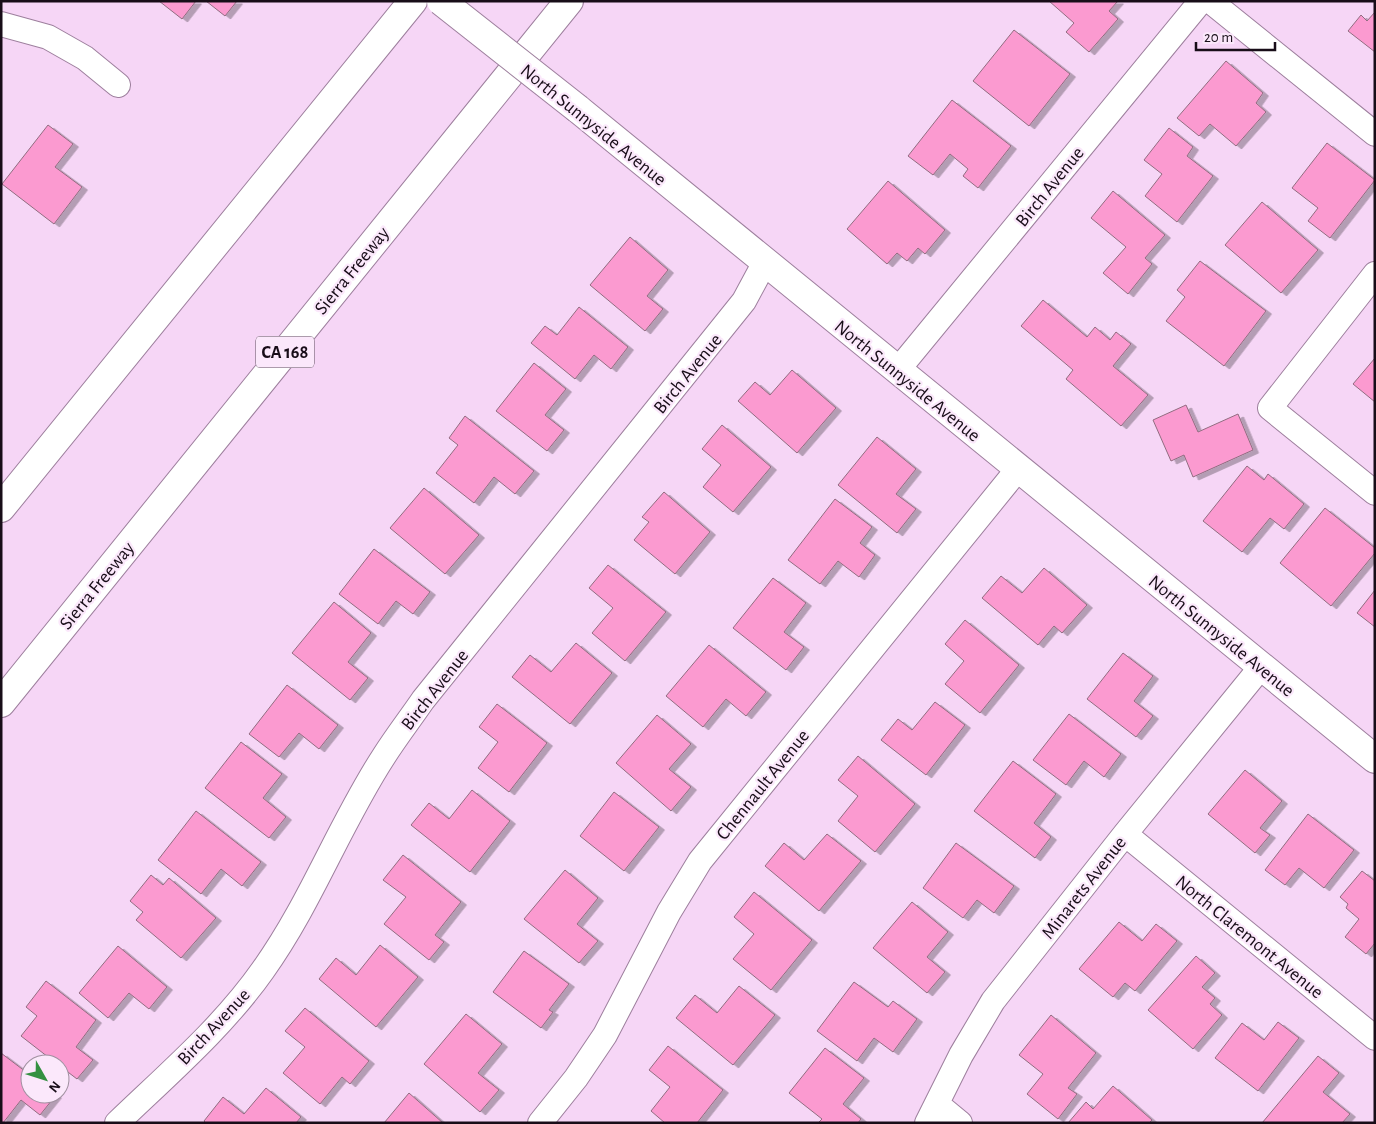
<svg xmlns="http://www.w3.org/2000/svg" width="1376" height="1124" font-family="'Alegreya Sans',sans-serif">
<defs>
<filter id="shadow"><feDropShadow dx="5.5" dy="3" stdDeviation="0" flood-color="#0004"/></filter>
</defs>
<rect width="100%" height="100%" fill="#f6d6f6"/>
<!-- building -->
<path fill="#fb9ad0" stroke="#916c80" filter="url(#shadow)" d="M 159,1 L 196,1 L 182,19 Z
M 206,1 L 237,1 L 225,16 Z
M 1049,1 L 1118,1 L 1109,11 L 1118,19 L 1089,52 L 1066,32 L 1074,23 Z
M 1375,12 L 1375,52 L 1348,31 L 1361,15 L 1367,21 Z
M 1014,30 L 1070,74 L 1029,126 L 973,81 Z
M 1226,61 L 1263,93 L 1256,103 L 1266,112 L 1236,146 L 1210,124 L 1199,136 L 1177,118 Z
M 952,100 L 1011,146 L 978,188 L 963,176 L 968,169 L 950,154 L 933,175 L 908,156 Z
M 48,125 L 73,144 L 55,167 L 82,187 L 54,224 L 2,184 Z
M 1169,128 L 1193,147 L 1187,156 L 1213,176 L 1177,222 L 1145,196 L 1162,174 L 1144,160 Z
M 1327,143 L 1375,180 L 1330,238 L 1308,221 L 1318,208 L 1292,188 Z
M 888,181 L 945,230 L 925,254 L 918,248 L 907,261 L 897,253 L 887,264 L 847,229 Z
M 1113,191 L 1165,235 L 1145,258 L 1152,264 L 1128,294 L 1103,273 L 1126,247 L 1091,218 Z
M 1262,202 L 1318,250 L 1281,293 L 1225,245 Z
M 630,237 L 668,270 L 647,296 L 663,309 L 645,331 L 590,285 Z
M 1200,261 L 1266,311 L 1224,366 L 1166,321 L 1185,297 L 1177,290 Z
M 1043,300 L 1087,337 L 1095,327 L 1110,340 L 1116,332 L 1131,344 L 1113,366 L 1148,395 L 1121,426 L 1066,379 L 1073,370 L 1021,326 Z
M 579,307 L 628,347 L 611,369 L 594,355 L 575,379 L 531,343 L 545,326 L 557,335 Z
M 1375,358 L 1375,402 L 1353,384 Z
M 534,363 L 566,389 L 545,415 L 564,430 L 547,451 L 496,411 Z
M 792,370 L 836,408 L 797,453 L 738,401 L 755,382 L 770,395 Z
M 1186,405 L 1198,432 L 1238,414 L 1253,450 L 1193,477 L 1184,455 L 1171,461 L 1153,420 Z
M 465,416 L 534,471 L 515,494 L 494,477 L 474,503 L 436,473 L 458,445 L 449,438 Z
M 722,425 L 771,467 L 733,512 L 703,487 L 721,465 L 702,449 Z
M 877,437 L 916,469 L 896,494 L 916,509 L 897,533 L 838,485 Z
M 1247,466 L 1264,480 L 1268,474 L 1304,504 L 1284,529 L 1270,518 L 1242,552 L 1203,521 Z
M 424,488 L 479,535 L 445,574 L 390,528 Z
M 664,492 L 710,532 L 675,574 L 634,540 L 649,522 L 642,517 Z
M 835,499 L 872,527 L 860,543 L 875,555 L 859,577 L 838,561 L 820,584 L 788,560 Z
M 1325,508 L 1375,548 L 1375,553 L 1331,606 L 1280,563 Z
M 374,549 L 430,592 L 413,614 L 396,601 L 378,624 L 339,594 Z
M 608,565 L 666,612 L 625,661 L 592,633 L 613,608 L 589,588 Z
M 1044,568 L 1087,605 L 1062,633 L 1054,626 L 1038,645 L 982,598 L 1001,576 L 1022,593 Z
M 773,578 L 806,603 L 784,632 L 804,647 L 786,670 L 733,628 Z
M 1375,590 L 1375,627 L 1357,613 Z
M 334,602 L 371,633 L 348,662 L 368,678 L 350,700 L 292,653 Z
M 965,620 L 1019,665 L 980,713 L 945,684 L 964,661 L 945,644 Z
M 576,643 L 612,673 L 570,724 L 512,677 L 530,655 L 551,672 Z
M 709,645 L 766,692 L 746,716 L 726,699 L 703,727 L 666,696 Z
M 1123,653 L 1153,676 L 1134,701 L 1153,716 L 1136,737 L 1087,699 Z
M 287,685 L 338,725 L 319,749 L 299,733 L 279,757 L 249,734 Z
M 935,702 L 965,725 L 926,775 L 881,740 L 898,719 L 912,730 Z
M 497,704 L 547,743 L 509,792 L 478,768 L 498,742 L 479,727 Z
M 1069,714 L 1121,754 L 1104,777 L 1084,761 L 1066,785 L 1033,760 Z
M 657,715 L 691,744 L 669,769 L 691,787 L 671,811 L 616,763 Z
M 241,742 L 282,774 L 263,798 L 286,817 L 269,838 L 205,788 Z
M 858,756 L 915,804 L 875,852 L 838,821 L 858,796 L 838,780 Z
M 1013,761 L 1056,794 L 1034,823 L 1051,837 L 1035,858 L 974,811 Z
M 1245,770 L 1282,801 L 1260,828 L 1270,835 L 1255,853 L 1208,814 Z
M 472,790 L 510,821 L 470,872 L 411,825 L 429,803 L 449,819 Z
M 614,792 L 659,827 L 624,871 L 580,836 Z
M 196,811 L 261,862 L 242,886 L 221,869 L 201,894 L 158,860 Z
M 1308,814 L 1354,850 L 1324,888 L 1299,868 L 1285,885 L 1265,870 Z
M 827,834 L 861,861 L 819,911 L 765,866 L 784,843 L 804,860 Z
M 956,843 L 1014,886 L 994,913 L 977,900 L 963,918 L 923,888 Z
M 403,855 L 461,902 L 435,935 L 444,942 L 429,960 L 384,924 L 406,897 L 383,880 Z
M 565,870 L 598,898 L 577,924 L 598,941 L 579,963 L 524,919 Z
M 1362,871 L 1375,881 L 1375,943 L 1366,954 L 1345,937 L 1359,919 L 1346,908 L 1348,904 L 1340,897 Z
M 151,875 L 163,885 L 169,878 L 216,918 L 181,958 L 136,920 L 143,912 L 130,901 Z
M 754,892 L 812,940 L 771,990 L 733,959 L 754,934 L 734,917 Z
M 912,902 L 948,932 L 927,957 L 945,972 L 927,993 L 873,948 Z
M 1119,922 L 1142,941 L 1156,924 L 1177,941 L 1135,991 L 1125,983 L 1113,997 L 1079,969 Z
M 380,945 L 418,977 L 376,1027 L 319,979 L 336,958 L 356,975 Z
M 118,946 L 167,987 L 149,1009 L 129,993 L 108,1018 L 79,993 Z
M 524,951 L 569,984 L 549,1010 L 553,1012 L 541,1028 L 493,992 Z
M 1196,956 L 1215,973 L 1202,987 L 1215,998 L 1210,1004 L 1222,1015 L 1193,1049 L 1148,1010 Z
M 46,981 L 96,1020 L 76,1047 L 93,1060 L 77,1079 L 60,1066 L 60,1064 L 57,1064 L 21,1036 L 37,1016 L 26,1007 Z
M 854,982 L 888,1007 L 893,1001 L 917,1019 L 893,1052 L 874,1038 L 857,1061 L 817,1031 Z
M 739,986 L 775,1015 L 733,1065 L 676,1018 L 695,995 L 717,1013 Z
M 305,1008 L 369,1061 L 350,1084 L 342,1077 L 320,1104 L 283,1073 L 305,1047 L 285,1031 Z
M 466,1014 L 502,1044 L 478,1073 L 499,1090 L 480,1112 L 424,1064 Z
M 1051,1015 L 1096,1053 L 1068,1088 L 1077,1094 L 1058,1119 L 1027,1094 L 1043,1074 L 1019,1055 Z
M 1278,1022 L 1299,1038 L 1258,1091 L 1215,1058 L 1242,1023 L 1264,1040 Z
M 668,1046 L 723,1090 L 697,1123 L 665,1123 L 651,1111 L 670,1087 L 649,1070 Z
M 825,1048 L 864,1078 L 843,1104 L 861,1119 L 858,1123 L 818,1123 L 822,1119 L 789,1093 Z
M 1,1053 L 30,1075 L 30,1094 L 56,1095 L 40,1115 L 21,1100 L 3,1123 L 1,1123 Z
M 1318,1056 L 1339,1073 L 1323,1092 L 1350,1114 L 1342,1123 L 1262,1123 Z
M 1113,1086 L 1152,1120 L 1149,1123 L 1068,1123 L 1086,1102 L 1093,1109 Z
M 266,1088 L 301,1117 L 296,1123 L 206,1123 L 204,1121 L 223,1097 L 244,1114 Z
M 409,1093 L 443,1123 L 384,1123 Z"/>
<g fill="none" stroke-linecap="round" stroke-linejoin="round">
<!-- street casing -->
<g stroke="#9d7f9d" stroke-width="26">
<path id="street" d="M 1210,1 L 1375,134
M 1,24 L 48,37 L 85,58 L 118,85
M 1375,274 L 1270,408 L 1375,493
M 897,371 L 1201,1
M 1125,834 L 1375,1038
M 937,1104 L 960,1123
M 117,1123 C 168,1074 223,1027 263,970 C 311,903 339,825 384,756 C 396,737 410,719 423,700 L 744,301 L 765,262
M 540,1123 L 576,1078 L 605,1035 L 669,912 L 700,861 L 1018,469
M 927,1123 L 961,1055 L 993,1001 L 1125,834 L 1261,667"/>
</g>
<!-- secondary casing -->
<g stroke="#9d7f9d" stroke-width="30">
<path id="secondary" d="M 578,109 L 1375,759"/>
</g>
<!-- highway casing -->
<g stroke="#9d7f9d" stroke-width="30">
<path id="highway" d="M 1,508 L 413,1
M 1,703 L 569,1"/>
</g>
<!-- street -->
<use href="#street" stroke="#fff" stroke-width="24"/>
<!-- secondary -->
<use href="#secondary" stroke="#fff" stroke-width="28"/>
<!-- highway -->
<use href="#highway" stroke="#fff" stroke-width="28"/>
<!-- secondary-bridge casing -->
<g stroke="#9d7f9d" stroke-width="30" stroke-linecap="butt">
<path id="secondary-bridge" d="M 441,1 L 578,109"/>
</g>
<!-- secondary-bridge -->
<use href="#secondary-bridge" stroke="#fff" stroke-width="28"/>
</g>
<g text-anchor="middle" stroke-width="4.5" stroke-linejoin="round" paint-order="stroke">
<!-- shield labels -->
<rect fill="#fbe8fb" stroke="#5c4f5c" stroke-width="1" x="256" y="336.5" width="58" height="31" rx="4"/>
<g font-size="18" font-weight="bold" fill="#180d18">
<text x="285" y="358">CA 168</text>
</g>
<!-- street labels -->
<g font-size="19" fill="#180d18" stroke="#fbe8fb">
<text transform="translate(594 124) rotate(39)" y="7">North Sunnyside Avenue</text>
<text transform="translate(1049 186) rotate(-51)" y="7">Birch Avenue</text>
<text transform="translate(351 270) rotate(-51)" y="7">Sierra Freeway</text>
<text transform="translate(687 373) rotate(-51)" y="7">Birch Avenue</text>
<text transform="translate(908 380) rotate(39)" y="7">North Sunnyside Avenue</text>
<text transform="translate(96 585) rotate(-51)" y="7">Sierra Freeway</text>
<text transform="translate(1222 635) rotate(39)" y="7">North Sunnyside Avenue</text>
<text transform="translate(434 689) rotate(-52)" y="7">Birch Avenue</text>
<text transform="translate(762 784) rotate(-51)" y="7">Chennault Avenue</text>
<text transform="translate(1083 887) rotate(-52)" y="7">Minarets Avenue</text>
<text transform="translate(1250 936) rotate(39)" y="7">North Claremont Avenue</text>
<text transform="translate(213 1026) rotate(-47)" y="7">Birch Avenue</text>
</g>
</g>
<!-- border -->
<rect width="1376" height="1124" fill="none" stroke="#180d18" stroke-width="5"/>
<!-- north arrow -->
<g transform="translate(45 1079) rotate(129)"><circle r="24" fill="#fbe8fb" stroke="#a090a0"/>
<path d="M0-4L9 19L0 12L-9 19Z" fill="#349041"/>
<text y="-8" font-size="14" font-weight="bold" text-anchor="middle" fill="#180d18">N</text>
</g>
<!-- scale -->
<path d="M1196 42v8h79v-8" fill="none" stroke="#180d18" stroke-width="2.5"/>
<text x="1204" y="42" font-size="15" fill="#180d18" stroke="#fbe8fb" stroke-width="4" paint-order="stroke">20 m</text>
</svg>
